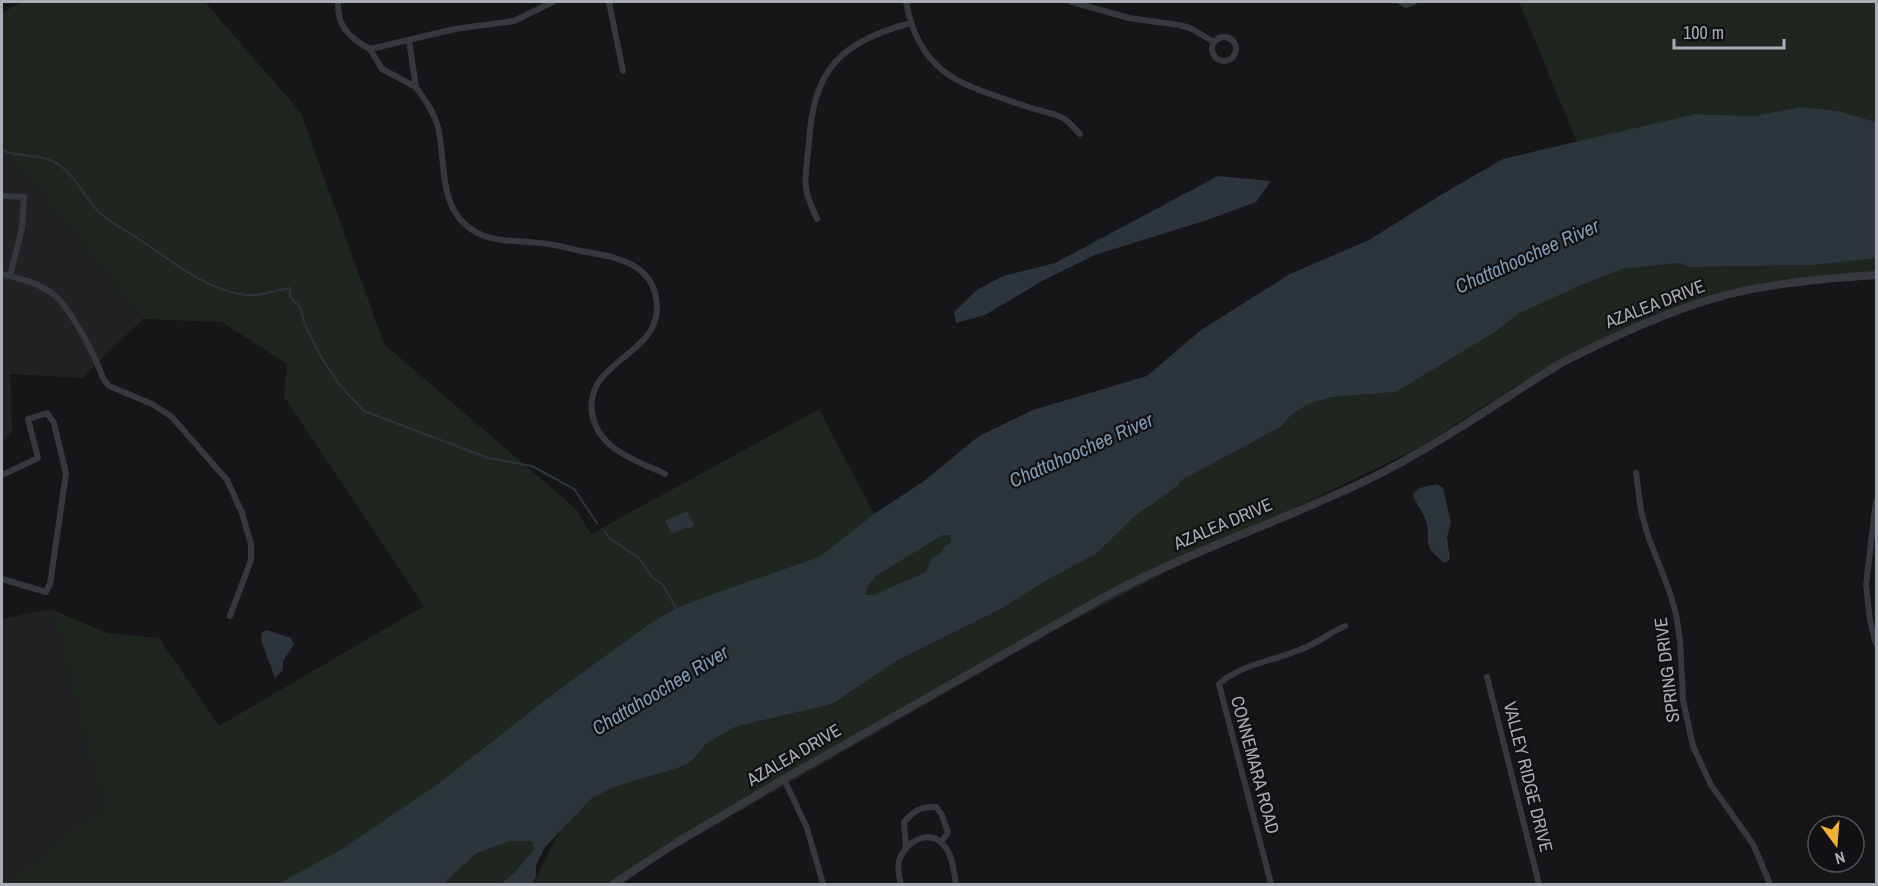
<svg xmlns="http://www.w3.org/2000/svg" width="1878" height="886" font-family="'Archivo Narrow',sans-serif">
<rect width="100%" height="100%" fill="#161618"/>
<!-- built -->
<path fill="#222225" d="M 2,146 L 143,319 L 82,378 L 10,374 L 12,431 L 2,444 Z
M 51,609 L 78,717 L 104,810 L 9,884 L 2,884 L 2,619 Z"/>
<!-- green -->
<path fill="#1e261f" d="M 22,2 L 205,2 L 301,113 L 384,344 L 575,508 L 591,534 L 819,409 L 874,514 L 819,557 L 721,591 L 676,608 L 649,624 L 553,694 L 435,786 L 340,850 L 278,884 L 9,884 L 91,814 L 104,810 L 78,717 L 51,609 L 107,633 L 159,638 L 219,726 L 424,606 L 284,397 L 287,364 L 222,322 L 143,319 L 2,146 L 2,13 Z
M 1519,2 L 1876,2 L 1876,122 L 1838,111 L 1802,107 L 1754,116 L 1695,114 L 1577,142 Z
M 1876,258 L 1876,272 L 1749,286 L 1632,326 L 1516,386 L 1418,448 L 1220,544 L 1059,628 L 662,856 L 623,884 L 533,884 L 561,829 L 592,798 L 614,787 L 678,768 L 693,761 L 706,744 L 735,727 L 832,704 L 896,661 L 999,610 L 1047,580 L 1096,554 L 1134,517 L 1176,487 L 1182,480 L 1282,426 L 1291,415 L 1309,404 L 1332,397 L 1396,392 L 1495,332 L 1518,314 L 1586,283 L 1623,269 L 1678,263 L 1691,267 L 1815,265 Z
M 943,535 L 950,535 L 951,543 L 944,547 L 942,552 L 932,558 L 926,572 L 873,595 L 866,595 L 866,589 L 876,576 Z
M 532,840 L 534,849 L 515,872 L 500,884 L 443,884 L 477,853 L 511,841 Z"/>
<!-- water -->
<path fill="#2c353c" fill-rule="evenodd" d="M 1801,107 L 1838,111 L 1876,122 L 1876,258 L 1815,265 L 1691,267 L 1678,263 L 1623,269 L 1586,283 L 1518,314 L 1495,332 L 1396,392 L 1332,397 L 1309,404 L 1291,415 L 1282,426 L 1182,480 L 1176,487 L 1134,517 L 1096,554 L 1047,580 L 999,610 L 896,661 L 832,704 L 735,727 L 706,744 L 692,761 L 678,768 L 614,787 L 592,798 L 545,847 L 536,865 L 536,876 L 532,884 L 500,884 L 515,872 L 534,849 L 532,841 L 511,841 L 477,853 L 443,884 L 278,884 L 340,850 L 435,786 L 553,694 L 649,624 L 676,608 L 721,591 L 819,557 L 874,514 L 924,481 L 979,436 L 1033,410 L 1147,376 L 1201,330 L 1290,274 L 1369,240 L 1439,196 L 1503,159 L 1695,114 L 1754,116 ZM 943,535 L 950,535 L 951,542 L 944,547 L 942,552 L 932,558 L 926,572 L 873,595 L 866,595 L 866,589 L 876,576 Z
M 1218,176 L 1271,181 L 1256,202 L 1210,219 L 1095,255 L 1042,281 L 985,315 L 956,323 L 954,312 L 977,290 L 1003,276 L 1055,263 Z
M 1437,484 L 1443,488 L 1451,523 L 1447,537 L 1450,559 L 1445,563 C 1416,541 1435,539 1424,516 C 1420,508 1415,502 1413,494 L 1420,488 Z
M 687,511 L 695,526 L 689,529 L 687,527 L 672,534 L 665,521 Z
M 267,630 L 291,638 L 294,644 L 283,661 L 283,670 L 275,678 L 261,640 L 262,632 Z"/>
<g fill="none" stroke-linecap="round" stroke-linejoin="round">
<!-- stream -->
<path stroke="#2c353c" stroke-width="2" d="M 2,150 C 19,158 43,153 59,165 C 76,176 84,197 98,211 C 110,223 125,230 139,239 C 172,261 204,289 245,295 C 260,297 275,290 290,288 L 290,297 L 300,307 L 305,325 L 320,355 L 338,383 L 364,411 L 488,458 L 532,466 L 574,489 L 597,523
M 605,532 L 610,539 L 638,557 L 652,577 L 663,585 L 676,608"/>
<!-- minor -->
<path stroke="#37383d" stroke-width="6" d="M 338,2 C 337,26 349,38 370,49 L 455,29 L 514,21 L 553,2
M 609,2 L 623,71
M 906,2 C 920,77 964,85 1028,107 C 1040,111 1053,113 1063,118 C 1069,121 1075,129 1080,134
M 1072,2 L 1129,18 L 1179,25 L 1190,28 L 1214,42
M 1401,2 L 1406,5 L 1414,2
M1212 49a12 12 0 1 1 24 0a12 12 0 1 1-24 0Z
M 370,49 L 382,69 L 416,87 L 409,41
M 416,87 C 425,100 434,112 438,127 C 447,166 436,215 482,235 C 500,242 521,241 540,243 C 554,244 567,248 581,251 C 609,256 646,260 655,293 C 671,356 584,356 592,413 C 598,450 636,460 665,474
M 2,196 L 24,197 L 22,228 L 10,276
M 817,219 C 814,211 809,202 807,193 C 803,181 808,156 809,142 C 814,68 840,43 910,23
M 2,274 C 18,278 39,283 53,294 C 71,308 95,356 103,378 L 109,386 L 152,404 L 171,416 L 227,480 L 242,513 L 251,544 L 251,560 L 230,616
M 1636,473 L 1641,511 L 1648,536 L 1669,590 L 1676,614 L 1680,640 L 1683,700 L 1693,746 L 1711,785 L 1753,844 L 1770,884
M 2,475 L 38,458 L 28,419 L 47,413 L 54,423 L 66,474 L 50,584 L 46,592 L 2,579
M 1876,501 L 1866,585 L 1870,620 L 1876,644
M 1487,677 L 1539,884
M 784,779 L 807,828 L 823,884
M 906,848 L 904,822 C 914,811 920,806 936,807 L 942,815 L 948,833 L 941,842
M 901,884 C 899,877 897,869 899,861 C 905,840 932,827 946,848 C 953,857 954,873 956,884
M 1271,884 L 1219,684 C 1242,663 1276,661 1304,648 C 1319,642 1331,632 1345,626"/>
<!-- tertiary -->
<path stroke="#37383d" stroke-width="8" d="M 613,884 L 679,841 L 784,779 L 1106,596 C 1188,552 1277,523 1361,483 C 1431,450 1495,404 1561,363 C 1613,337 1669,310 1726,295 C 1772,283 1829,278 1876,275"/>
</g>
<g text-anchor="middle" stroke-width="4.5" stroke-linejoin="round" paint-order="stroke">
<!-- street labels -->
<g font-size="18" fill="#a8adb8" stroke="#111113">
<text transform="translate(1655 304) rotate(-21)" y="6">AZALEA DRIVE</text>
<text transform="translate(1223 524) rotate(-23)" y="6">AZALEA DRIVE</text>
<text transform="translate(1667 670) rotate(-97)" y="6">SPRING DRIVE</text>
<text transform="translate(794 755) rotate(-30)" y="6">AZALEA DRIVE</text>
<text transform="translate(1255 765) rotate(75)" y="6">CONNEMARA ROAD</text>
<text transform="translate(1528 777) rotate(76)" y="6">VALLEY RIDGE DRIVE</text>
</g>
<!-- water labels -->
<g font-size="20" font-style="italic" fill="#7f9bb3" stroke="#111113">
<text transform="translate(1527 256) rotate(-24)" y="7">Chattahoochee River</text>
<text transform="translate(1081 450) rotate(-24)" y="7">Chattahoochee River</text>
<text transform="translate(660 690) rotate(-31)" y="7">Chattahoochee River</text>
</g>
</g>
<!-- border -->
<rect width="1878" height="886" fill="none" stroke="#a8adb8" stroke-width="6"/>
<!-- north arrow -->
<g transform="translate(1836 844) rotate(164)"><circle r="28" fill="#111113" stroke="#4d4f55" stroke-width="1.5"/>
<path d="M0-4.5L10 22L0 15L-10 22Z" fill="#f2b134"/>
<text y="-9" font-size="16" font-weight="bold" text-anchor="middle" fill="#a8adb8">N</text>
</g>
<!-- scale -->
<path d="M1674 39v9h110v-9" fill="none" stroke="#a8adb8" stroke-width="3"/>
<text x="1683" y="39" font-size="18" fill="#a8adb8" stroke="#111113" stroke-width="4.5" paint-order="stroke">100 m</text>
</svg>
